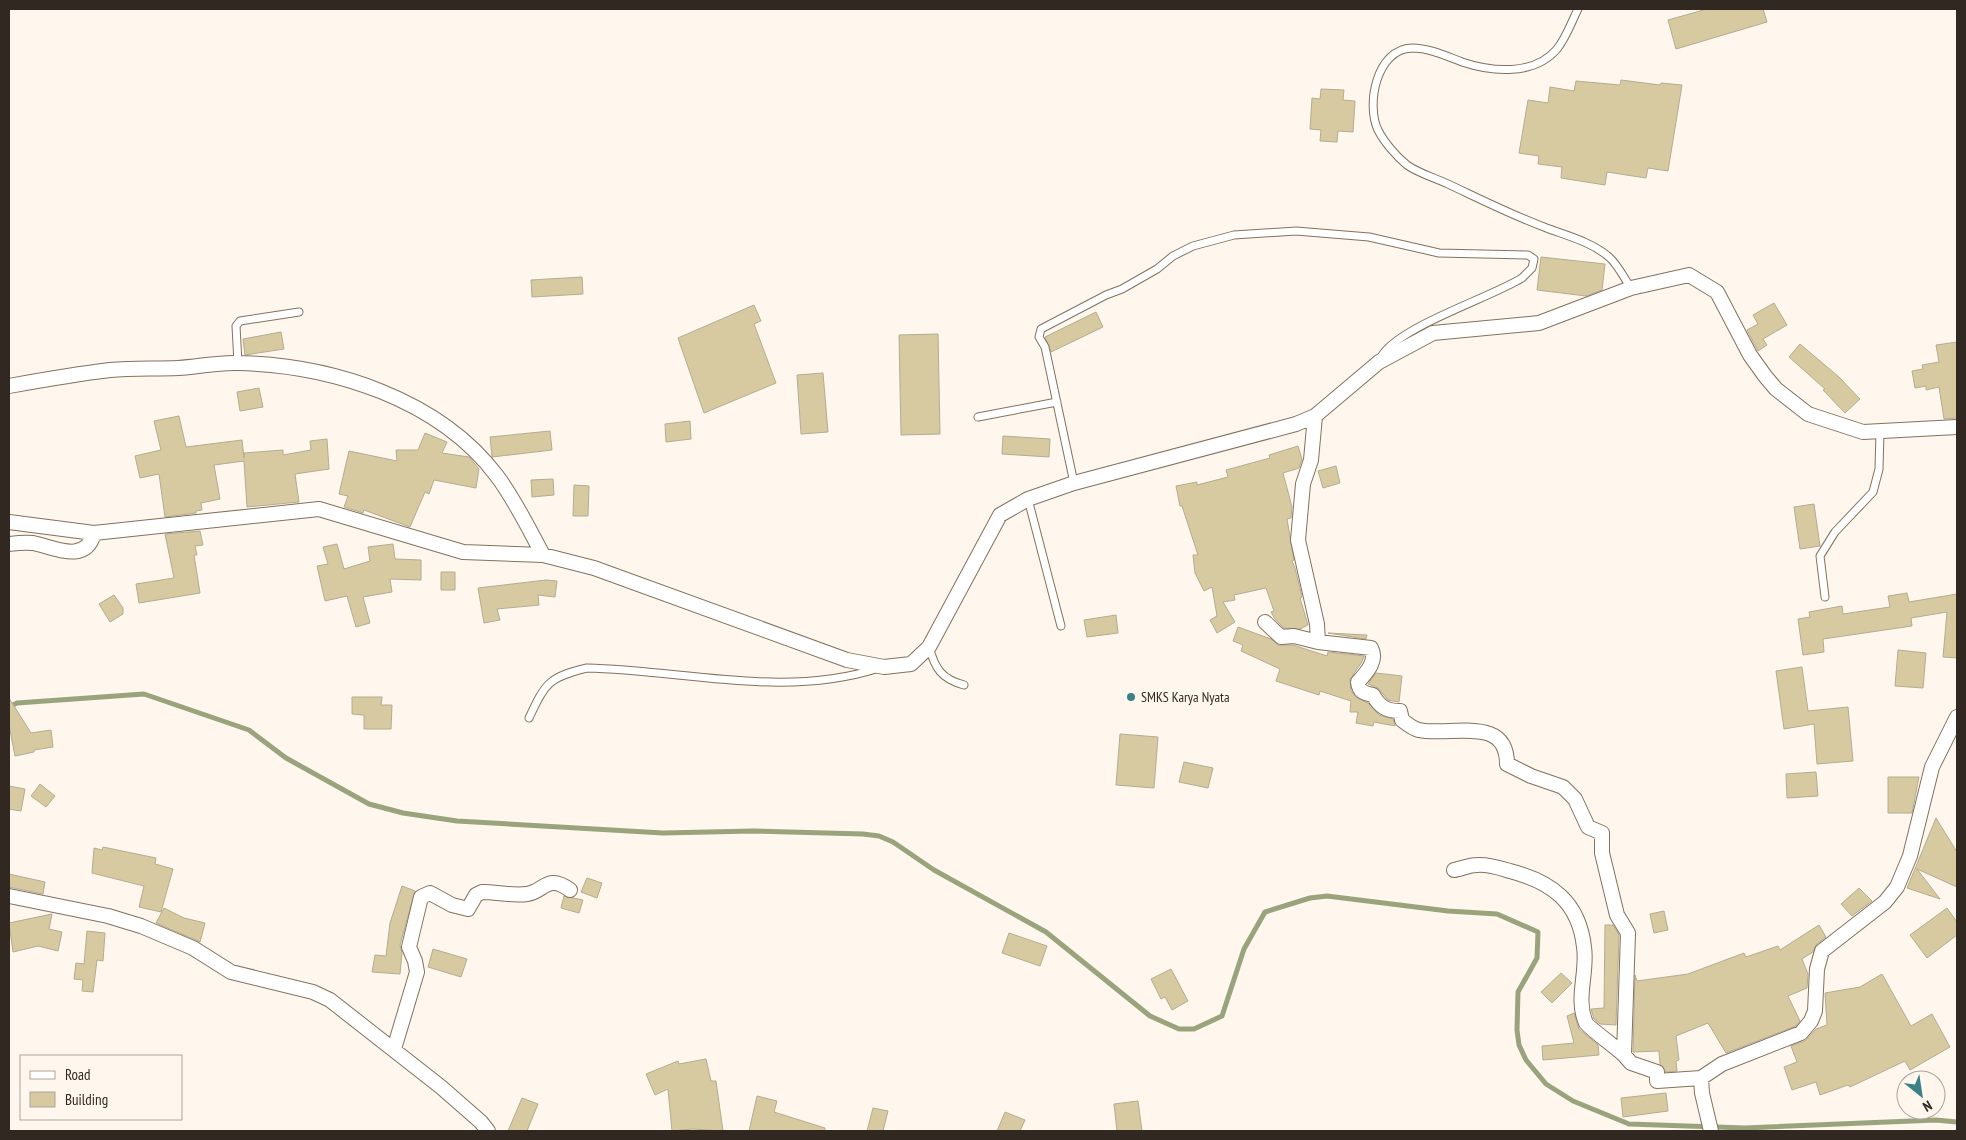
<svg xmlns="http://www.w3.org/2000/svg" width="1966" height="1140" font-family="'PT Sans Narrow',sans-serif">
<rect width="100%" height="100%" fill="#fff6ed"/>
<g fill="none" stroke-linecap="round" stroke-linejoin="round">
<!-- stream -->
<path stroke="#99a47c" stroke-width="5" d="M 9,707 L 17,703 L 144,694 L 249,730 L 286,758 L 369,804 L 403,813 L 457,821 L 663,833 L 753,831 L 863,834 L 879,836 L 893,842 L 934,870 L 1046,932 L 1150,1016 L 1179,1029 L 1194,1029 L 1222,1016 L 1244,949 L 1265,912 L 1310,898 L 1327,896 L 1448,911 L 1497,914 L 1538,932 L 1537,958 L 1518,992 L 1517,1030 L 1519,1045 L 1526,1060 L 1546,1084 L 1573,1101 L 1629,1124 L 1745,1128 L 1936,1120 L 1957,1122"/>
</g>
<!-- building -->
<path fill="#d7caa1" stroke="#b4ac91" d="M 1707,9 L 1763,9 L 1767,22 L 1676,49 L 1668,20 Z
M 1621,80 L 1660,85 L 1661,83 L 1682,85 L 1668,171 L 1648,168 L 1646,178 L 1607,172 L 1605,185 L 1561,178 L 1562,167 L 1538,164 L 1539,156 L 1519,153 L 1528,100 L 1548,103 L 1550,87 L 1574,91 L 1576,81 L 1620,85 Z
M 1321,89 L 1344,90 L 1343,100 L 1355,101 L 1353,132 L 1338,131 L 1337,142 L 1320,141 L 1321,130 L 1310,129 L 1312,98 L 1320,99 Z
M 1541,257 L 1605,264 L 1602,290 L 1586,296 L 1537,290 Z
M 582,277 L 583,294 L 532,297 L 531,280 Z
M 1774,303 L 1787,325 L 1763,339 L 1767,345 L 1758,351 L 1747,330 L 1758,324 L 1753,315 Z
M 754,305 L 761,321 L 754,324 L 776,383 L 704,413 L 678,338 Z
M 1096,312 L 1103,327 L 1051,352 L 1045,337 Z
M 281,332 L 284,349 L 245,355 L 243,339 Z
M 938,334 L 940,434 L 901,435 L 899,335 Z
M 1957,342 L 1957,418 L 1944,419 L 1939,387 L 1926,390 L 1926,386 L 1915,388 L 1912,371 L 1923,369 L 1922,365 L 1939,362 L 1936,345 Z
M 1800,344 L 1839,377 L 1860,399 L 1845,413 L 1823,390 L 1825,389 L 1789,357 Z
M 823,373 L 828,432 L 801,434 L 797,375 Z
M 259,388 L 263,407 L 240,411 L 237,392 Z
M 179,416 L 186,447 L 242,440 L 244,458 L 244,453 L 283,450 L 283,455 L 311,450 L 310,441 L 327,439 L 329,469 L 295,474 L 299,502 L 247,507 L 244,461 L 214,465 L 220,499 L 201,503 L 202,510 L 196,511 L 196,513 L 165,517 L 159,474 L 140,478 L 135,456 L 161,450 L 154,421 Z
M 690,421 L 691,439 L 666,442 L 665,424 Z
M 550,431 L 552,450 L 492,457 L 490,437 Z
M 425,433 L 447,442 L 442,453 L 469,457 L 479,469 L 476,488 L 434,480 L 429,494 L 425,492 L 410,527 L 364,510 L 363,513 L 344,507 L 348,496 L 339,494 L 349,451 L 397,461 L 396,450 L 418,450 Z
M 1003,436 L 1050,439 L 1049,457 L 1002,454 Z
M 1298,446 L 1302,459 L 1299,468 L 1283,473 L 1292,507 L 1291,518 L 1287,519 L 1294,560 L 1292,561 L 1295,568 L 1302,597 L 1300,598 L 1308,625 L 1300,629 L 1284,628 L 1275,619 L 1271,612 L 1274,611 L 1266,588 L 1234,595 L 1235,600 L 1223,602 L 1235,622 L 1217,633 L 1210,620 L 1217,616 L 1212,587 L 1204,591 L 1195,573 L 1193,555 L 1198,555 L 1182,506 L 1180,506 L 1176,486 L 1197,482 L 1197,485 L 1228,477 L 1226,470 L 1270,458 L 1269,455 Z
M 1336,466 L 1340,483 L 1323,488 L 1318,471 Z
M 553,479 L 554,495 L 532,497 L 531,480 Z
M 574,485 L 589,486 L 588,516 L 573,516 Z
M 1814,504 L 1820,546 L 1800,549 L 1794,507 Z
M 200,531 L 203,545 L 195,546 L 197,555 L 194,555 L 200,593 L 139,603 L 136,584 L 174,578 L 165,534 Z
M 337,544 L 344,569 L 370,561 L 368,547 L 393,544 L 395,559 L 421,560 L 421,580 L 390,579 L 392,592 L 363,597 L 370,623 L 356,627 L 347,596 L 325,601 L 317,566 L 328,564 L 323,547 Z
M 441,572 L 455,572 L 455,590 L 441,590 Z
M 546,580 L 557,581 L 555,597 L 538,595 L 539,605 L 497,609 L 500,620 L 484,623 L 478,588 Z
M 1907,593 L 1909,602 L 1957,594 L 1957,658 L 1943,657 L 1947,612 L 1911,618 L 1912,626 L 1823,639 L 1824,652 L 1803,655 L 1798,619 L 1810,617 L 1809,612 L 1842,606 L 1843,614 L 1890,607 L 1888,596 Z
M 114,595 L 123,608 L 123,614 L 110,622 L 99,604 Z
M 1116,615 L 1118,633 L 1087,637 L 1084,620 Z
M 1238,627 L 1271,639 L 1278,645 L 1293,645 L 1327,656 L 1328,652 L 1364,656 L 1362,662 L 1350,679 L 1351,691 L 1357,698 L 1368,703 L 1379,715 L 1393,719 L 1395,726 L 1374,722 L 1373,726 L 1356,723 L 1358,712 L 1350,712 L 1351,701 L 1320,691 L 1319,695 L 1276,681 L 1280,669 L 1241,651 L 1243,645 L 1233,641 Z
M 1328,633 L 1367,635 L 1366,639 Z
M 1898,650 L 1926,653 L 1923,688 L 1895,686 Z
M 1802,667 L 1808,711 L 1848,707 L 1853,761 L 1817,764 L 1814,724 L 1784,729 L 1776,671 Z
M 1376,673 L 1402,676 L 1399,702 L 1388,700 L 1378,688 L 1368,684 Z
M 352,697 L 382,697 L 381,705 L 392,705 L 391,729 L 364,729 L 364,715 L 352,714 Z
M 9,698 L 31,733 L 51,730 L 53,747 L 34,750 L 34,752 L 15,756 L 9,725 Z
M 1120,734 L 1158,737 L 1154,788 L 1116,785 Z
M 1184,762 L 1213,768 L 1208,788 L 1179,782 Z
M 1816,772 L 1818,796 L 1787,798 L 1786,774 Z
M 1888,777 L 1919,777 L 1912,813 L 1888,813 Z
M 40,784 L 55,796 L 46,807 L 31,796 Z
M 9,786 L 25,789 L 21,811 L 9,809 Z
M 1936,818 L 1957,852 L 1957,887 L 1917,869 L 1940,899 L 1907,888 Z
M 103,847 L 156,858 L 155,864 L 173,869 L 161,912 L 139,907 L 144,886 L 92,873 L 94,848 L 102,850 Z
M 9,874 L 45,882 L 43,894 L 9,887 Z
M 587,878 L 602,883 L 597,898 L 581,892 Z
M 402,886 L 415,891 L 400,945 L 402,953 L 400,974 L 372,972 L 375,955 L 386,956 L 390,923 Z
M 1859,888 L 1872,901 L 1852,916 L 1841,904 Z
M 564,896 L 583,900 L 579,913 L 561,908 Z
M 164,908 L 184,918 L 205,923 L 200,942 L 156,923 Z
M 1947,908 L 1957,922 L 1957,935 L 1927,958 L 1910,935 Z
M 1664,911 L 1668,930 L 1654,933 L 1650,914 Z
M 52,914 L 49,929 L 62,932 L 58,951 L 38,946 L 13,952 L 9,923 Z
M 1605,925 L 1613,925 L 1619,935 L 1616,1025 L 1600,1024 L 1594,1019 L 1591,1009 L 1604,1008 Z
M 1819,925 L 1826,937 L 1816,945 L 1813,952 L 1802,959 L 1808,974 L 1807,988 L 1788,996 L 1800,1021 L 1796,1026 L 1726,1053 L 1708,1023 L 1676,1036 L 1679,1060 L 1676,1061 L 1677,1071 L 1666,1072 L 1660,1064 L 1659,1051 L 1633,1052 L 1635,975 L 1637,981 L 1688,974 L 1744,953 L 1746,957 L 1778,946 L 1780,950 Z
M 87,931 L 105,933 L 103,961 L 97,960 L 93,992 L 82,991 L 83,980 L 74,979 L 76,963 L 84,964 Z
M 1009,933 L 1047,946 L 1040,966 L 1002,953 Z
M 433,949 L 467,959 L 461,977 L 428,967 Z
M 1171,969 L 1188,1001 L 1172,1010 L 1165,997 L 1161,999 L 1151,979 Z
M 1561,973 L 1572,983 L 1552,1003 L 1541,992 Z
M 1882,974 L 1911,1026 L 1932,1014 L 1950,1047 L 1910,1070 L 1905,1061 L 1850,1087 L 1848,1085 L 1820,1095 L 1816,1082 L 1792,1090 L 1784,1067 L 1797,1062 L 1791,1046 L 1805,1041 L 1816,1029 L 1827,1025 L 1825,993 L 1860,987 Z
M 1574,1013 L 1579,1029 L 1598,1045 L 1599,1055 L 1543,1060 L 1542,1046 L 1574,1043 L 1567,1016 Z
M 706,1059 L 711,1081 L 716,1081 L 723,1131 L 693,1129 L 672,1131 L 668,1089 L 655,1095 L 646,1074 L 678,1061 L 679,1064 Z
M 1666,1093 L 1668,1111 L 1623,1117 L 1621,1098 Z
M 757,1096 L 777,1101 L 774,1112 L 825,1128 L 825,1131 L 749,1131 Z
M 522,1098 L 538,1104 L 527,1131 L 508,1131 Z
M 1138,1101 L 1142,1131 L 1117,1131 L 1114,1104 Z
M 873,1108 L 888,1111 L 883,1131 L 867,1131 Z
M 1005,1112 L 1025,1120 L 1020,1131 L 997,1131 Z"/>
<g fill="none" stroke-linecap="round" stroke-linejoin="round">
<!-- service casing -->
<g stroke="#84715d" stroke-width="9">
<path id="service" d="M 1578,9 C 1572,21 1566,38 1557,49 C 1534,76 1492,72 1462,62 C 1446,56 1429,48 1412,48 C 1376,49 1366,105 1378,130 C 1384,142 1396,156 1407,165 C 1418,173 1435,178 1448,184 C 1480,199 1512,215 1544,227 C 1567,236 1590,241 1609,257 C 1618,265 1624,278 1631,288
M 238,363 L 236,326 L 240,321 L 299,312
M 978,417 L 1057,402
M 1074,483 L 1045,347 L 1039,337 L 1041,329 L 1106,295 L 1122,289 L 1157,269 L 1173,256 L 1193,246 L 1234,235 L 1296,231 L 1369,237 L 1439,253 L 1528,255 L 1534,259 L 1532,268 L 1522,278 C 1490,298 1397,327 1381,357
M 1028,499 L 1061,626
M 1825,597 L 1820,556 L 1835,532 L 1873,492 L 1879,469 L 1880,432
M 929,647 C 935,668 941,679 964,685
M 529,718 C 545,684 548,677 587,668 C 684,670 784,699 879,668"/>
</g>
<!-- minor casing -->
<g stroke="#84715d" stroke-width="16">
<path id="minor" d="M 9,386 C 42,380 76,374 110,370 C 132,368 155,369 178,368 C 198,367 218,362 238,363 C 332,365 439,399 497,476 C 515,500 529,529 543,555
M 1315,416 L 1311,460 L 1303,484 L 1298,540 L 1317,624 L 1318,642 L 1371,648 C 1378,661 1366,673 1358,682 C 1359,692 1364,693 1373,695 C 1380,707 1386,711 1400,711 L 1402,720 C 1407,724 1413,729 1419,730 C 1450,737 1507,714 1507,764 L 1531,776 L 1563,787 L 1575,799 L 1588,827 L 1602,833 L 1602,853 L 1617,915 L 1628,933 L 1624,1055 L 1631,1063 L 1657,1072 L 1657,1081 L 1701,1078
M 9,522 L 94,533 L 319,509 L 463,552 L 543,555 L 594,568 L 847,660 L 884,667 L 911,664 L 929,647 L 1000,515 L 1028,499 L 1074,483 L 1296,424 L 1315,416 L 1379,362 L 1433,333 L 1539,323 L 1631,288 L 1689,275 L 1717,292 L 1750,355 L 1765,376 L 1776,389 L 1808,414 L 1863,432 L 1957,427
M 9,544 C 17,543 24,542 33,543 C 53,547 86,565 94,533
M 1265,622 L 1281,637 L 1294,636 L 1318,642
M 1454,870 C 1461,869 1469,865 1477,865 C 1488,864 1500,868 1510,871 C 1552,882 1579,902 1584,947 C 1588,972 1575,999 1586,1023 C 1588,1027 1618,1049 1624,1055
M 9,896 L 108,916 L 141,926 L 193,948 L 231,972 L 313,992 L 330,1000 L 441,1087 L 481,1122 L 488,1131
M 394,1049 L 417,972 L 415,961 L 409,947 L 421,897 L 430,893 L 452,905 L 468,909 L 476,895 L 482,892 C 497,892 512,896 527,894 C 544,892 547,873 570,890
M 1711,1131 L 1702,1093 L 1701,1078 L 1722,1064 L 1801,1033 L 1811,1021 L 1815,1011 L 1817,969 L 1822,951 L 1885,902 L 1897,887 L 1910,856 L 1932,767 L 1957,717"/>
</g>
<!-- service -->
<use href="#service" stroke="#fff" stroke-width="7"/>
<!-- minor -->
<use href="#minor" stroke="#fff" stroke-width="14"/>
</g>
<!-- markers -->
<circle fill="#3a8287" stroke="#fff6ed" stroke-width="2" cx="1131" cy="697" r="5"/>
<g text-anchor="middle" stroke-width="4" stroke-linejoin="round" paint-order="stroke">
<!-- poi labels -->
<g font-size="14" fill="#312921" stroke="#fff6ed" text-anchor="start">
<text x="1141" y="702">SMKS Karya Nyata</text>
</g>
</g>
<!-- border -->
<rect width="1966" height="1140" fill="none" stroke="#312921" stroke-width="20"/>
<!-- legend -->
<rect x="20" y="1055" width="162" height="65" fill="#fff6ed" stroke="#ada49b"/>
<rect x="30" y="1071" width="25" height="8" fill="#ffffff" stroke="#ada49b"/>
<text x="65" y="1080" font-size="15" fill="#312921">Road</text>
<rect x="30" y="1092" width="25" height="15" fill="#d7caa1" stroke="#ada49b"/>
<text x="65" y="1105" font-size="15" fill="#312921">Building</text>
<!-- north arrow -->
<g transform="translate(1921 1095) rotate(150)"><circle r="24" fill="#fff6ed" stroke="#ada49b"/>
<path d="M0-4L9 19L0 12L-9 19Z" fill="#3a8287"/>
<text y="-8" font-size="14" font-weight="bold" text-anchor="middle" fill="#312921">N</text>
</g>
</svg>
